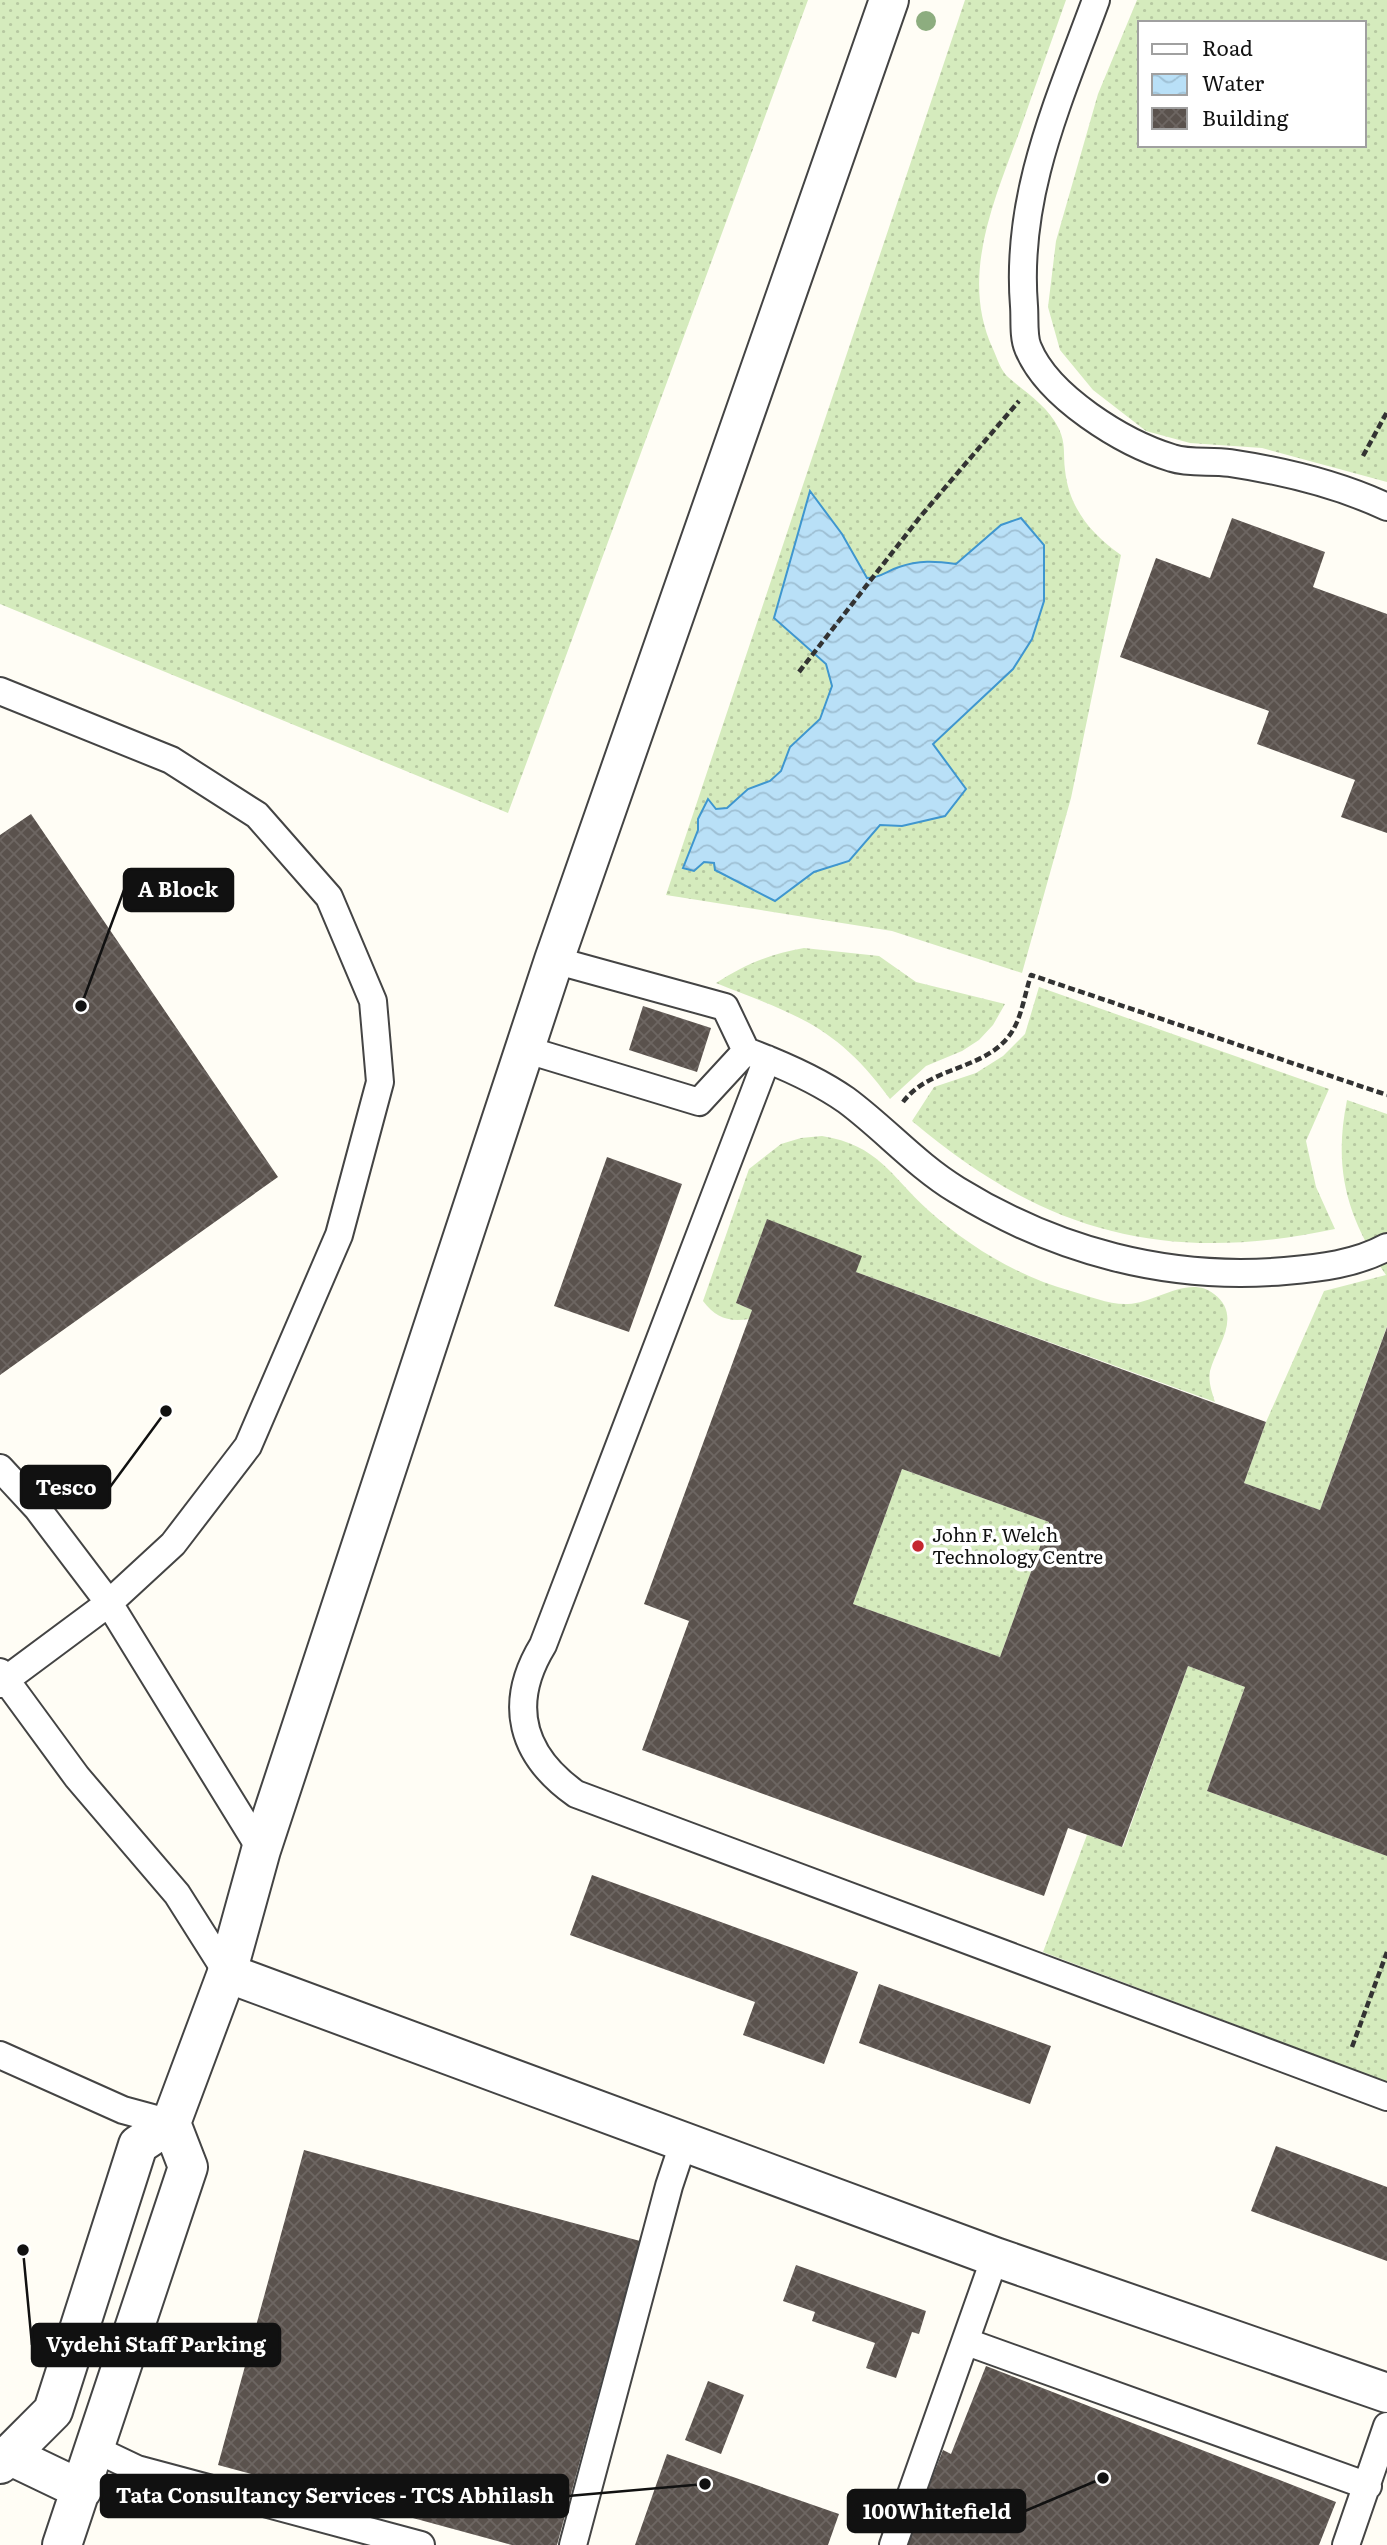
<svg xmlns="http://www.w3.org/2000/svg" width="1387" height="2545" font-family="Literata,serif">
<defs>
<pattern id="grass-dots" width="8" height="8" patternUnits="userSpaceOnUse" patternTransform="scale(1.75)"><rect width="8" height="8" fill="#d5ebbd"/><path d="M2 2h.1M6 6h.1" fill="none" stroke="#b6c8a1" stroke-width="1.8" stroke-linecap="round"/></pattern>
<pattern id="water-waves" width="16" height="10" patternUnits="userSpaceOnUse" patternTransform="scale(1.75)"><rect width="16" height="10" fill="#b9e0f7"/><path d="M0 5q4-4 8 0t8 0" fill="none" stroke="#9ebfd3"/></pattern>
<pattern id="building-cross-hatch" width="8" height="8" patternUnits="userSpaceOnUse" patternTransform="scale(1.75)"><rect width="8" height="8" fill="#5a524d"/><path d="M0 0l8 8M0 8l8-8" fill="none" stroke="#6d6662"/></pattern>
</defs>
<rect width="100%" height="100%" fill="#fffdf5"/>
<!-- grass -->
<path fill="url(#grass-dots)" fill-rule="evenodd" d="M 0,0 L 808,0 L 508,813 L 0,604 Z
M 965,0 L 1066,0 C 1051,43 1035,86 1020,130 C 995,199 959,276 993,349 C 997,358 1001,371 1008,377 C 1027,394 1047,405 1059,429 C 1066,444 1063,454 1065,470 C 1069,508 1091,534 1121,555 L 1071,798 L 1022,973 L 892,931 L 666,895 Z
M 1137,0 L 1387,0 L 1387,482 L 1262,448 L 1190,443 L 1146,431 L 1093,390 L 1060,350 L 1048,307 L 1056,241 L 1098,94 ZM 1140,23 L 1364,23 L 1364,145 L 1140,145 Z
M 804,948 L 879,956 L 916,982 L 1005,1004 L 993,1025 L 979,1040 L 962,1051 L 926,1066 L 890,1099 C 836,1025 796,1015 716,983 C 745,964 770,954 804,948 Z
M 1039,987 L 1329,1089 L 1306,1141 L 1316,1187 L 1335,1229 C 1166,1265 1044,1233 912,1121 L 934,1087 L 976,1073 L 1003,1056 L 1025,1034 Z
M 1347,1100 L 1387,1114 L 1387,1326 L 1320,1510 L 1244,1483 L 1266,1422 L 1324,1291 L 1386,1275 C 1347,1218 1333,1169 1347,1100 Z
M 822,1136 C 878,1145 890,1175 928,1210 C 968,1246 1019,1277 1071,1291 C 1089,1296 1110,1305 1128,1304 C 1156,1303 1189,1274 1214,1294 C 1243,1316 1217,1345 1210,1371 C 1208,1382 1212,1392 1215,1402 L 856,1272 L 767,1220 L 736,1303 L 752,1310 L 749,1319 C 728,1322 716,1318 703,1301 L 749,1169 L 781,1144 L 801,1138 Z
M 902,1469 L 1049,1522 L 1000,1657 L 853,1604 Z
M 1188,1666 L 1245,1687 L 1207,1791 L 1387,1856 L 1387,2082 L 1043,1952 L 1087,1835 L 1123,1847 Z"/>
<!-- water -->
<path fill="url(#water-waves)" stroke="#3f96cf" stroke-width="2" d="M 810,491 L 842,534 L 867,578 C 881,578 886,571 899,567 C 919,560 935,561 956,564 L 1001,525 L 1021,518 L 1044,545 L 1044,601 L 1032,639 L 1013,669 L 933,744 L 966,789 L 945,816 L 902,826 L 880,825 L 849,861 L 814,872 L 775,901 L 715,870 L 714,863 L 704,862 L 694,871 L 683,868 L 698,830 L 698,819 L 708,799 L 716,809 L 727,808 L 748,789 L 770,781 L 781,771 L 790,747 L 820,719 L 832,686 L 826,664 L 774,618 Z"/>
<!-- building -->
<path fill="url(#building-cross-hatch)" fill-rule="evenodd" d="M 1232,518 L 1325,552 L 1313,587 L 1387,614 L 1387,833 L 1341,817 L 1355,780 L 1257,744 L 1269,711 L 1120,657 L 1156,558 L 1210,578 Z
M 31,814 L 278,1177 L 0,1375 L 0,835 Z
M 643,1006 L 711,1028 L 697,1072 L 629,1050 Z
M 607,1157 L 682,1184 L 629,1332 L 554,1306 Z
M 767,1219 L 862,1256 L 856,1272 L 1266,1422 L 1244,1483 L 1320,1510 L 1387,1327 L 1387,1856 L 1207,1791 L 1245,1687 L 1188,1666 L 1122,1847 L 1068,1828 L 1044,1896 L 642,1750 L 689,1621 L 644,1604 L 752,1310 L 736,1303 ZM 902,1469 L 1049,1522 L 1000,1657 L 853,1604 Z
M 592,1875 L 858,1972 L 824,2064 L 743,2035 L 755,2002 L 570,1935 Z
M 879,1984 L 1051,2046 L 1030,2104 L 859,2043 Z
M 1276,2146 L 1387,2187 L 1387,2261 L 1251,2211 Z
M 304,2150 L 640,2241 L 557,2545 L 512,2545 L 218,2465 Z
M 796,2265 L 926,2311 L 919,2334 L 912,2332 L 896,2378 L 866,2368 L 875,2343 L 812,2321 L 815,2312 L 783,2301 Z
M 986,2366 L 1336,2502 L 1319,2545 L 906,2545 L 943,2450 L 951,2454 Z
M 708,2381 L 744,2395 L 721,2454 L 685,2440 Z
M 667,2454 L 839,2514 L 828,2545 L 635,2545 Z"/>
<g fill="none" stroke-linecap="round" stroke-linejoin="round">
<!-- service casing -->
<g stroke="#444" stroke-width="30">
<path id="service" d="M 1096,0 C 1059,101 1015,195 1024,306 C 1025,318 1023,337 1028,348 C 1048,397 1123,443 1172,458 C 1190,464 1211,460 1230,463 C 1283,471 1338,484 1387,507
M 0,691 L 171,760 L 257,815 L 329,897 L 373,1001 L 380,1082 L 339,1235 L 248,1446 L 173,1544 L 109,1603 L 0,1684
M 524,1049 L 699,1102 L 746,1051 L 725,1007 L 554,960
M 746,1051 C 781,1064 816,1079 846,1100 C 884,1128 916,1165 957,1190 C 1056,1251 1168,1281 1285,1271 C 1320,1268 1356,1264 1387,1247
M 767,1059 L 543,1645 C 507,1704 521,1755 576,1794 L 1387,2097
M 0,1468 L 37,1508 L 109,1603 L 261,1850
M 0,1672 L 77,1777 L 177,1894 L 227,1973
M 0,2055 L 123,2110 L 171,2123
M 967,2342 L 1368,2486
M 95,2449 L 137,2469 L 421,2545
M 573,2545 L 669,2186 L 684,2141
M 893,2545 L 995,2257
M 1346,2545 L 1387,2426"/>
</g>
<!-- minor casing -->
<g stroke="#444" stroke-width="42">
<path id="minor" d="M 227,1973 L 995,2257 L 1387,2393"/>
</g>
<!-- tertiary casing -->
<g stroke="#444" stroke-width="42">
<path id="tertiary" d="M 11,2456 L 82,2490
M 0,2464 L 53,2411 L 138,2145 L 171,2123 L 227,1973 L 261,1850 L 554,960 L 889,0
M 62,2545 L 188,2167 L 171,2123"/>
</g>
<!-- path -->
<path stroke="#333" stroke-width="4.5" stroke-dasharray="7 3.5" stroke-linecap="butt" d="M 1363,456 L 1387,412
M 799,672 L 920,517 L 1019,401
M 903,1102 C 933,1062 996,1072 1017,1022 C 1023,1008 1026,990 1031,975 L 1387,1095
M 1352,2047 L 1387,1952"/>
<!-- service -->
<use href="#service" stroke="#fff" stroke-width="26"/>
<!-- minor -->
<use href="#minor" stroke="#fff" stroke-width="38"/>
<!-- tertiary -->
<use href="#tertiary" stroke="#fff" stroke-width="38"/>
</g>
<!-- trees -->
<circle fill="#8dad7f" cx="926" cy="21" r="10"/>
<!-- markers -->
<circle fill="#c4262e" stroke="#fff" stroke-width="2.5" cx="918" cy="1546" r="7"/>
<g text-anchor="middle" stroke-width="7" stroke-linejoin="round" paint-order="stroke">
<!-- poi labels -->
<g font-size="19" fill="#111" stroke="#fff" text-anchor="start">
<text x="932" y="1542">John F. Welch<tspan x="932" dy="22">Technology Centre</tspan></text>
</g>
</g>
<!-- callouts -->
<path fill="none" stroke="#111" stroke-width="2.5" d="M81 1006L124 890M166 1411L110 1487M23 2250L32 2345M705 2484L568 2496M1103 2478L1025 2511"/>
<g fill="#111" stroke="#fff" stroke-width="2.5">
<circle cx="81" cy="1006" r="7"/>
<circle cx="166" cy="1411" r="7"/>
<circle cx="23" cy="2250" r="7"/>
<circle cx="705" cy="2484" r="7"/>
<circle cx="1103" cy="2478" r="7"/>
</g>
<g fill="#111" stroke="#111" stroke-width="2.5">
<rect x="124" y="869" width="109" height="42" rx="7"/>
<rect x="21" y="1466" width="89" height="42" rx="7"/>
<rect x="32" y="2324" width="248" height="42" rx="7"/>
<rect x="101" y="2475" width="467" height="42" rx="7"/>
<rect x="848" y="2490" width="177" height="42" rx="7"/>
</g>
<g font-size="21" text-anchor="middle" font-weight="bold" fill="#fff">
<text x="178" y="897">A Block</text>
<text x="66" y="1495">Tesco</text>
<text x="156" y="2352">Vydehi Staff Parking</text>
<text x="335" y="2503">Tata Consultancy Services - TCS Abhilash</text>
<text x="937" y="2519">100Whitefield</text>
</g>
<!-- legend -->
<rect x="1138" y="21" width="228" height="126" fill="#ffffff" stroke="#a0a0a0" stroke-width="2"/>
<rect x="1152" y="44" width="35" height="10" fill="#ffffff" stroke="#a0a0a0" stroke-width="2"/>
<text x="1202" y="56" font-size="21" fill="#111111">Road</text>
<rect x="1152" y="74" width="35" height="21" fill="url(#water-waves)" stroke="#a0a0a0" stroke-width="2"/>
<text x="1202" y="91" font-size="21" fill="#111111">Water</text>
<rect x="1152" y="108" width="35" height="21" fill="url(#building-cross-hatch)" stroke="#a0a0a0" stroke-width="2"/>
<text x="1202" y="126" font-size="21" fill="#111111">Building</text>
</svg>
